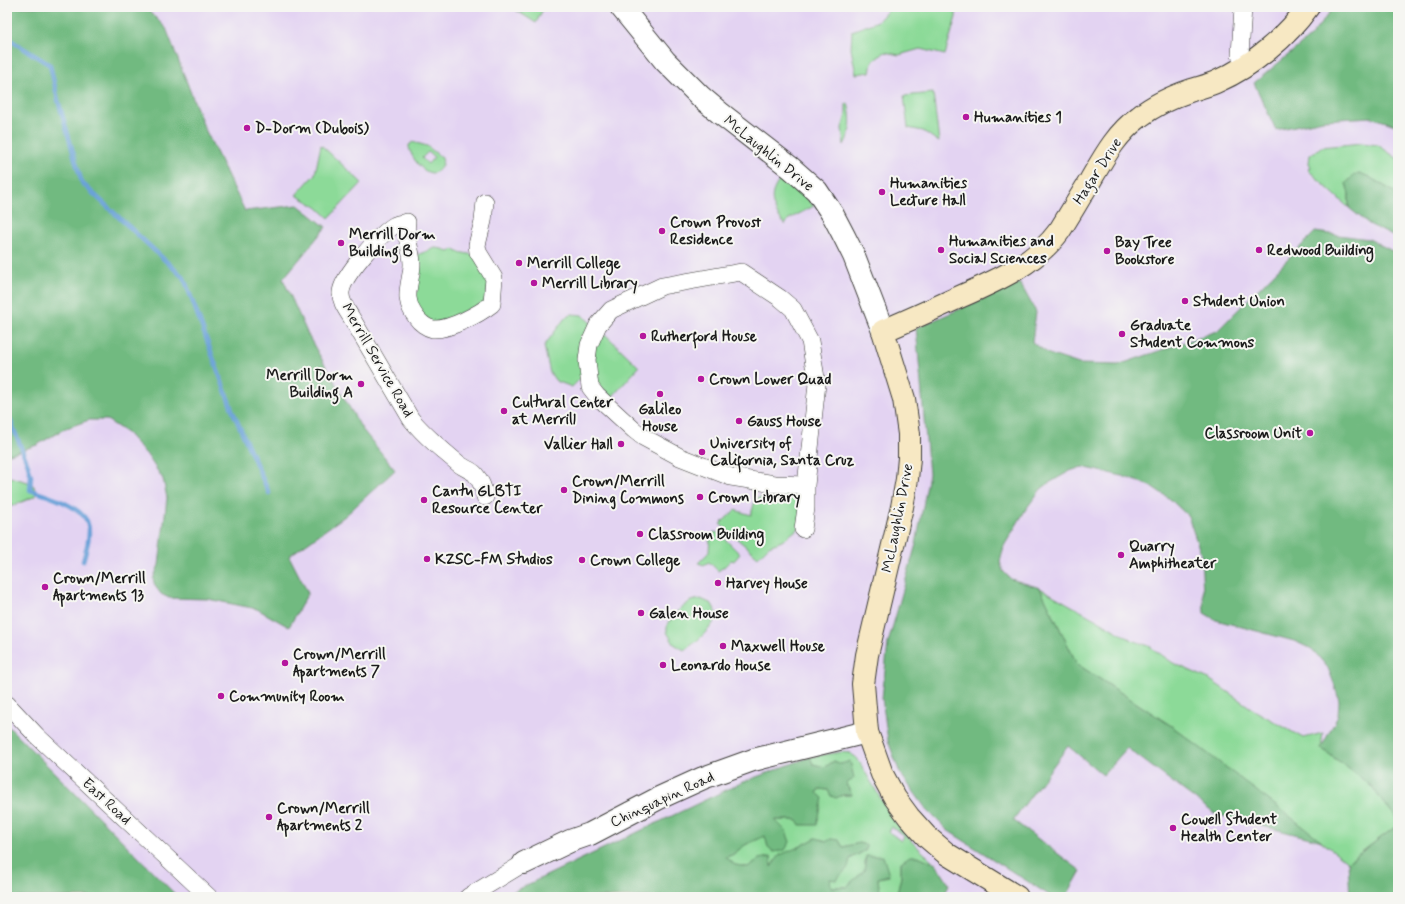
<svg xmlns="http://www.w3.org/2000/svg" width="1405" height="904" font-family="Mynerve,sans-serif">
<rect width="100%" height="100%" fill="#f6f6f2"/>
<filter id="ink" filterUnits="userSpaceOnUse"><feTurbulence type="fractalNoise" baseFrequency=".025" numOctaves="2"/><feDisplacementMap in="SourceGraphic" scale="8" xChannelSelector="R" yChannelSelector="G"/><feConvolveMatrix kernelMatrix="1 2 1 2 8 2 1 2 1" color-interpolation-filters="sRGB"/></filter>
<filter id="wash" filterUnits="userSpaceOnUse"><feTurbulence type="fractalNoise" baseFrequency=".012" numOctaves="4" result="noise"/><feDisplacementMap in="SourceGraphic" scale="16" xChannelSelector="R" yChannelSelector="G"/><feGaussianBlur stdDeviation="0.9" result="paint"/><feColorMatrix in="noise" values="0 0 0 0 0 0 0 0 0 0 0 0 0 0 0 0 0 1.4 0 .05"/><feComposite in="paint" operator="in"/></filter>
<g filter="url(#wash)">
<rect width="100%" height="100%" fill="#f0ead6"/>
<!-- built -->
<path fill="#e3d3f2" d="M 7,7 L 1398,7 L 1398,897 L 7,897 Z"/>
<!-- green -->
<path fill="#8cda98" stroke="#547b5a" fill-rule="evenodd" d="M 511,7 L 544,7 L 536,23 Z
M 891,7 L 956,7 L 956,17 L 945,55 L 920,49 L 899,55 L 885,52 L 872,62 L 870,72 L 856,74 L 851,49 L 852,31 L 878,21 Z
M 933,93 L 939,142 L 923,131 L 908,128 L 904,96 Z
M 848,103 C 852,118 852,131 844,145 L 842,128 L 846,115 L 846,104 Z
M 413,142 L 427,146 L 442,158 C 443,162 443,163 441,167 C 429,186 408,154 409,145 ZM 428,152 L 434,157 L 428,164 L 422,158 Z
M 1362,143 L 1378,145 L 1398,159 L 1398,194 L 1369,177 L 1359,173 L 1346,183 L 1349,194 L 1349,208 L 1308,170 L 1311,167 L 1309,163 L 1310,155 L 1321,147 Z
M 321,145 L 362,183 L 329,218 L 317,207 L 296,195 L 315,174 Z
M 783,176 L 785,176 L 814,206 L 789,219 L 785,225 C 771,207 766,195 783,176 Z
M 435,248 L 443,249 L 450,252 L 453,249 L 458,252 L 474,255 L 490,281 L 484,303 L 433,324 L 412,305 L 417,255 Z
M 572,314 L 582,315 L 593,325 L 581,378 L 572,387 L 556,381 L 550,373 L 544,346 L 565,318 Z
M 606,335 L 639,367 L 612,397 L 597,383 L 594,350 L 597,339 Z
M 7,477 L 10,477 L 28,482 L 34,486 L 36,496 L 7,508 Z
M 776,489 L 795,496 L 802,504 L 799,528 L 782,541 L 769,546 L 758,557 L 720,524 L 735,510 L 751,515 L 755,500 Z
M 714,532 L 719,533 L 740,554 L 734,561 L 731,560 L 725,566 L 718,571 L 709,562 L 704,565 L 698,563 L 709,552 L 710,536 Z
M 1040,588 L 1132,640 L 1149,646 L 1173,663 L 1209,679 L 1254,710 L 1303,738 L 1323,733 L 1321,748 L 1369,784 L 1398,820 L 1398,825 L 1348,862 L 1173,727 L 1077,664 Z
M 701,599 L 712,604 L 718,616 C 709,630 699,641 684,650 L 674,644 L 667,632 L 667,626 L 670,621 L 681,608 L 691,601 Z
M 841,752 L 850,753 L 857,758 L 894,821 L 913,843 L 936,864 L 918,856 L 901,862 L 901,877 L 897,894 L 883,895 L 879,888 L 878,878 L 889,876 L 887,871 L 866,856 L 864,871 L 846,887 L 831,887 L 830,879 L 850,859 L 866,850 L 860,843 L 843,847 L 831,839 L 827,842 L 816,838 L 801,846 L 771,868 L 771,857 L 759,859 L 748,867 L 735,865 L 726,857 L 732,855 L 745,845 L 765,836 L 768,847 L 786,831 L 774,820 L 798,820 L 819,789 L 828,790 L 831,796 L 852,795 L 846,784 L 841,764 L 834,761 L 825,767 L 813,764 L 810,757 ZM 892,827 L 904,836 L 901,841 L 889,832 Z"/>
<!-- forest -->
<path fill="#71ba80" stroke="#466b4e" d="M 7,7 L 145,7 L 166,28 L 204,127 L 245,211 L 298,205 L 326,227 L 283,279 L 309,337 L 362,429 L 395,470 L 345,516 L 289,556 L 308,593 L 289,627 L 257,609 L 208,599 L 169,598 L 161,594 L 155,586 L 153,579 L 159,565 L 167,498 L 163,479 L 147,455 L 127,433 L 107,420 L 89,420 L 64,429 L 37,445 L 7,455 Z
M 1334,7 L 1398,7 L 1398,126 L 1371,117 L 1323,120 L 1276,130 L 1254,83 L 1310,37 Z
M 1360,173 L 1369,177 L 1398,194 L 1398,239 L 1369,224 L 1349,208 L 1349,194 L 1346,183 L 1353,176 Z
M 1315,232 L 1369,239 L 1398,254 L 1398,820 L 1369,784 L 1321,748 L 1338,716 L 1339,701 L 1335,686 L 1328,668 L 1312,649 L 1294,641 L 1216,620 L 1204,613 L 1201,554 L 1188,516 L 1170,499 L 1151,486 L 1122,476 L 1082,467 L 1070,471 L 1049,483 L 1041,489 L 1026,509 L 1004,546 L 1000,562 L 1003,571 L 1011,579 L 1040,588 L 1077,664 L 1173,727 L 1322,841 L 1215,814 L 1127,748 L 1103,775 L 1068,746 L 1013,820 L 1081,871 L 1066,897 L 1052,897 L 947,830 L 927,810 L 900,773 L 888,741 L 882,698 L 888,643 L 916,544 L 929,474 L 916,328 L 1020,283 L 1036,312 L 1032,342 L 1049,354 L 1079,364 L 1118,365 L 1217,331 Z
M 7,725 L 178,897 L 7,897 Z
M 810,757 L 813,764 L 825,767 L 834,761 L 841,764 L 850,761 L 854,778 L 846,784 L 852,795 L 843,795 L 836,798 L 831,796 L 828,790 L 819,789 L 817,793 L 823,798 L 817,825 L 800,825 L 797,820 L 775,820 L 786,831 L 790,842 L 785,850 L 774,852 L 768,847 L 765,836 L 745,845 L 732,855 L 726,857 L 735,865 L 748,867 L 759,859 L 771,857 L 771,867 L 780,855 L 801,846 L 816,838 L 827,841 L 831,839 L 839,840 L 843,847 L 860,843 L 866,845 L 866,850 L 850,859 L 848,868 L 836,880 L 830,879 L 831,887 L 846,887 L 864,871 L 866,856 L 883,856 L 889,875 L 878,878 L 879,888 L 883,895 L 897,894 L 901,877 L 901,862 L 910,856 L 918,856 L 936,864 L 949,884 L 944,897 L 514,897 L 512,892 L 743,782 Z
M 1398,825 L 1398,897 L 1350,897 L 1348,862 Z"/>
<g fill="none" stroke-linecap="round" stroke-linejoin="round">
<!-- stream -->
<path stroke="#6aa2d8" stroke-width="4.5" d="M 7,38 L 50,65 L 58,100 L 82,183 L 184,278 L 233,412 L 269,493
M 7,412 L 28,465 L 31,476 L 30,490 C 46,495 79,505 87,521 C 92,533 86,550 83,561"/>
</g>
</g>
<g filter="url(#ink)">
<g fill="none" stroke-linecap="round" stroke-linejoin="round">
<!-- minor casing -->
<g stroke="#3c3b38" stroke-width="18">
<path id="minor" d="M 1240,55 L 1243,7
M 485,497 C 484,488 481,481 475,474 C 471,470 464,468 459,464 C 442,450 425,436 411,419 L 351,317 C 346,309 340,301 341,292 C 343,275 381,233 395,225 C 399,223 403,223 407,222 C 404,237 412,250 412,264 C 412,275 407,287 408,298 C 409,305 412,312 416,317 C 420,323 427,328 433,329 C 450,330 479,314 492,304 L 494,278 L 478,252 L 477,245 L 483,221 L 485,202
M 803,529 L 806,508 L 806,485 L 817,384 L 810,341 L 793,309 L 780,298 L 741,272 L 662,286 L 611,310 L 598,325 L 589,345 L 587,360 L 590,387 L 597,396 L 634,430 L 643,437 L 680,457 L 731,477 L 775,484 L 806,485
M 7,704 L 37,736 L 209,897
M 468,897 L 524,863"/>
</g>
<!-- tertiary casing -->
<g stroke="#3c3b38" stroke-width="24">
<path id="tertiary" d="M 621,7 L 665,61 L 701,97 L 720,113 L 791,168 L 817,191 L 833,215 L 844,236 L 854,256 L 883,331
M 524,863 L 570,841 L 590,834 L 659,798 L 703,778 L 753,760 L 867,732"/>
</g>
<!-- secondary casing -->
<g stroke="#3c3b38" stroke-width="24">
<path id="secondary" d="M 1017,897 L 947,854 L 927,837 L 909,817 L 895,798 L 882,774 L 867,732 L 863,684 L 867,655 L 902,507 L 907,479 L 909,458 L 909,434 L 904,399 L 883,331 C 907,321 931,310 955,299 C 994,282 1035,265 1060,230 C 1070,214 1080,197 1090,181 C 1104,157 1116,134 1139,117 C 1154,105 1174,96 1192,90 C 1201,87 1210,85 1218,81 C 1252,66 1287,37 1308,7"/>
</g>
<!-- minor -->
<use href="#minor" stroke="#fff" stroke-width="17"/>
<!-- tertiary -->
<use href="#tertiary" stroke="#fff" stroke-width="22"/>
<!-- secondary -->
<use href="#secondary" stroke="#f7e8c3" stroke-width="22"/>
</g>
</g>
<!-- markers -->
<g fill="#b5179e" stroke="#f6f6f2" stroke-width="1.5">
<circle cx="966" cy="117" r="4"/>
<circle cx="247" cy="128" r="4"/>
<circle cx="882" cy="192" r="4"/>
<circle cx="662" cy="231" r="4"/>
<circle cx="341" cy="243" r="4"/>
<circle cx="941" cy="250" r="4"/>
<circle cx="1259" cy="250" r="4"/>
<circle cx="1107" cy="251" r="4"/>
<circle cx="519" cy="263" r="4"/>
<circle cx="534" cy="283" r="4"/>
<circle cx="1185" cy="301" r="4"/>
<circle cx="1122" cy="334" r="4"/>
<circle cx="643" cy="336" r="4"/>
<circle cx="701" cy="379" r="4"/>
<circle cx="361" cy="384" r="4"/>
<circle cx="660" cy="394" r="4"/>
<circle cx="504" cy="411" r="4"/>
<circle cx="739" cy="421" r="4"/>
<circle cx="1310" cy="433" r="4"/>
<circle cx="621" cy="444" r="4"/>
<circle cx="702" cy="452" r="4"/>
<circle cx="564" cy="490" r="4"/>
<circle cx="700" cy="497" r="4"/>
<circle cx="424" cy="500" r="4"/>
<circle cx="640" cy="534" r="4"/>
<circle cx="1121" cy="555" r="4"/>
<circle cx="427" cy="559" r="4"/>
<circle cx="582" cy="560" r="4"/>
<circle cx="718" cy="583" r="4"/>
<circle cx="45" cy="587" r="4"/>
<circle cx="641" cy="613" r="4"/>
<circle cx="723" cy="646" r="4"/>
<circle cx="285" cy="663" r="4"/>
<circle cx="663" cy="665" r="4"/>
<circle cx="221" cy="696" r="4"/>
<circle cx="269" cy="817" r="4"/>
<circle cx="1173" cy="828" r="4"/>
</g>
<g text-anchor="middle" stroke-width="4" stroke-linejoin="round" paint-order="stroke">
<!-- poi labels -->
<g font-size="15" font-weight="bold" fill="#1c1c1c" stroke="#f6f6f2" text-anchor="start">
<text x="974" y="122">Humanities 1</text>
<text x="255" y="133">D-Dorm (Dubois)</text>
<text x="890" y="188">Humanities<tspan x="890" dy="17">Lecture Hall</tspan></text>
<text x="670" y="227">Crown Provost<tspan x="670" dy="17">Residence</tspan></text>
<text x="349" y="239">Merrill Dorm<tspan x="349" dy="17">Building B</tspan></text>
<text x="949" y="246">Humanities and<tspan x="949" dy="17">Social Sciences</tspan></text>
<text x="1115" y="247">Bay Tree<tspan x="1115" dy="17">Bookstore</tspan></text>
<text x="1267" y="255">Redwood Building</text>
<text x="527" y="268">Merrill College</text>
<text x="542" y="288">Merrill Library</text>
<text x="1193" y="306">Student Union</text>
<text x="1130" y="330">Graduate<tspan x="1130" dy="17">Student Commons</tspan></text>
<text x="651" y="341">Rutherford House</text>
<text x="353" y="380" text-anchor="end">Merrill Dorm<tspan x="353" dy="17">Building A</tspan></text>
<text x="709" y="384">Crown Lower Quad</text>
<text x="512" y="407">Cultural Center<tspan x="512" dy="17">at Merrill</tspan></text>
<text x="660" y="414" text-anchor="middle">Galileo<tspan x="660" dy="17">House</tspan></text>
<text x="747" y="426">Gauss House</text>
<text x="1302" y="438" text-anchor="end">Classroom Unit</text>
<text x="710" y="448">University of<tspan x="710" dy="17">California, Santa Cruz</tspan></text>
<text x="613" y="449" text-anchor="end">Vallier Hall</text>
<text x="572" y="486">Crown/Merrill<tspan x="572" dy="17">Dining Commons</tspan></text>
<text x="432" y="496">Cantu GLBTI<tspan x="432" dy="17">Resource Center</tspan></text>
<text x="708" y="502">Crown Library</text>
<text x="648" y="539">Classroom Building</text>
<text x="1129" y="551">Quarry<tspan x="1129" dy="17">Amphitheater</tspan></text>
<text x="435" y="564">KZSC-FM Studios</text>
<text x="590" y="565">Crown College</text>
<text x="53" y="583">Crown/Merrill<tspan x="53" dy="17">Apartments 13</tspan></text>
<text x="726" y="588">Harvey House</text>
<text x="649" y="618">Galen House</text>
<text x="731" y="651">Maxwell House</text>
<text x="293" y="659">Crown/Merrill<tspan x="293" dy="17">Apartments 7</tspan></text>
<text x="671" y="670">Leonardo House</text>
<text x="229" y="701">Community Room</text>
<text x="277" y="813">Crown/Merrill<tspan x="277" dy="17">Apartments 2</tspan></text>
<text x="1181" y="824">Cowell Student<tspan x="1181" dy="17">Health Center</tspan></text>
</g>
<!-- street labels -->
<g font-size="15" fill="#1c1c1c" stroke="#f6f6f2">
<text transform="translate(769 153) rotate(39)" y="5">McLaughlin Drive</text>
<text transform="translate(1097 171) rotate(-57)" y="5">Hagar Drive</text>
<text transform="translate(378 360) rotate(60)" y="5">Merrill Service Road</text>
<text transform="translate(897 518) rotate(-79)" y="5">McLaughlin Drive</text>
<text transform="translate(662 799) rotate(-25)" y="5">Chinquapin Road</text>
<text transform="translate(107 801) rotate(43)" y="5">East Road</text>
</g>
</g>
<!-- margin -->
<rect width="1405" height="904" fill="none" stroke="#f6f6f2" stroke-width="24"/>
</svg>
